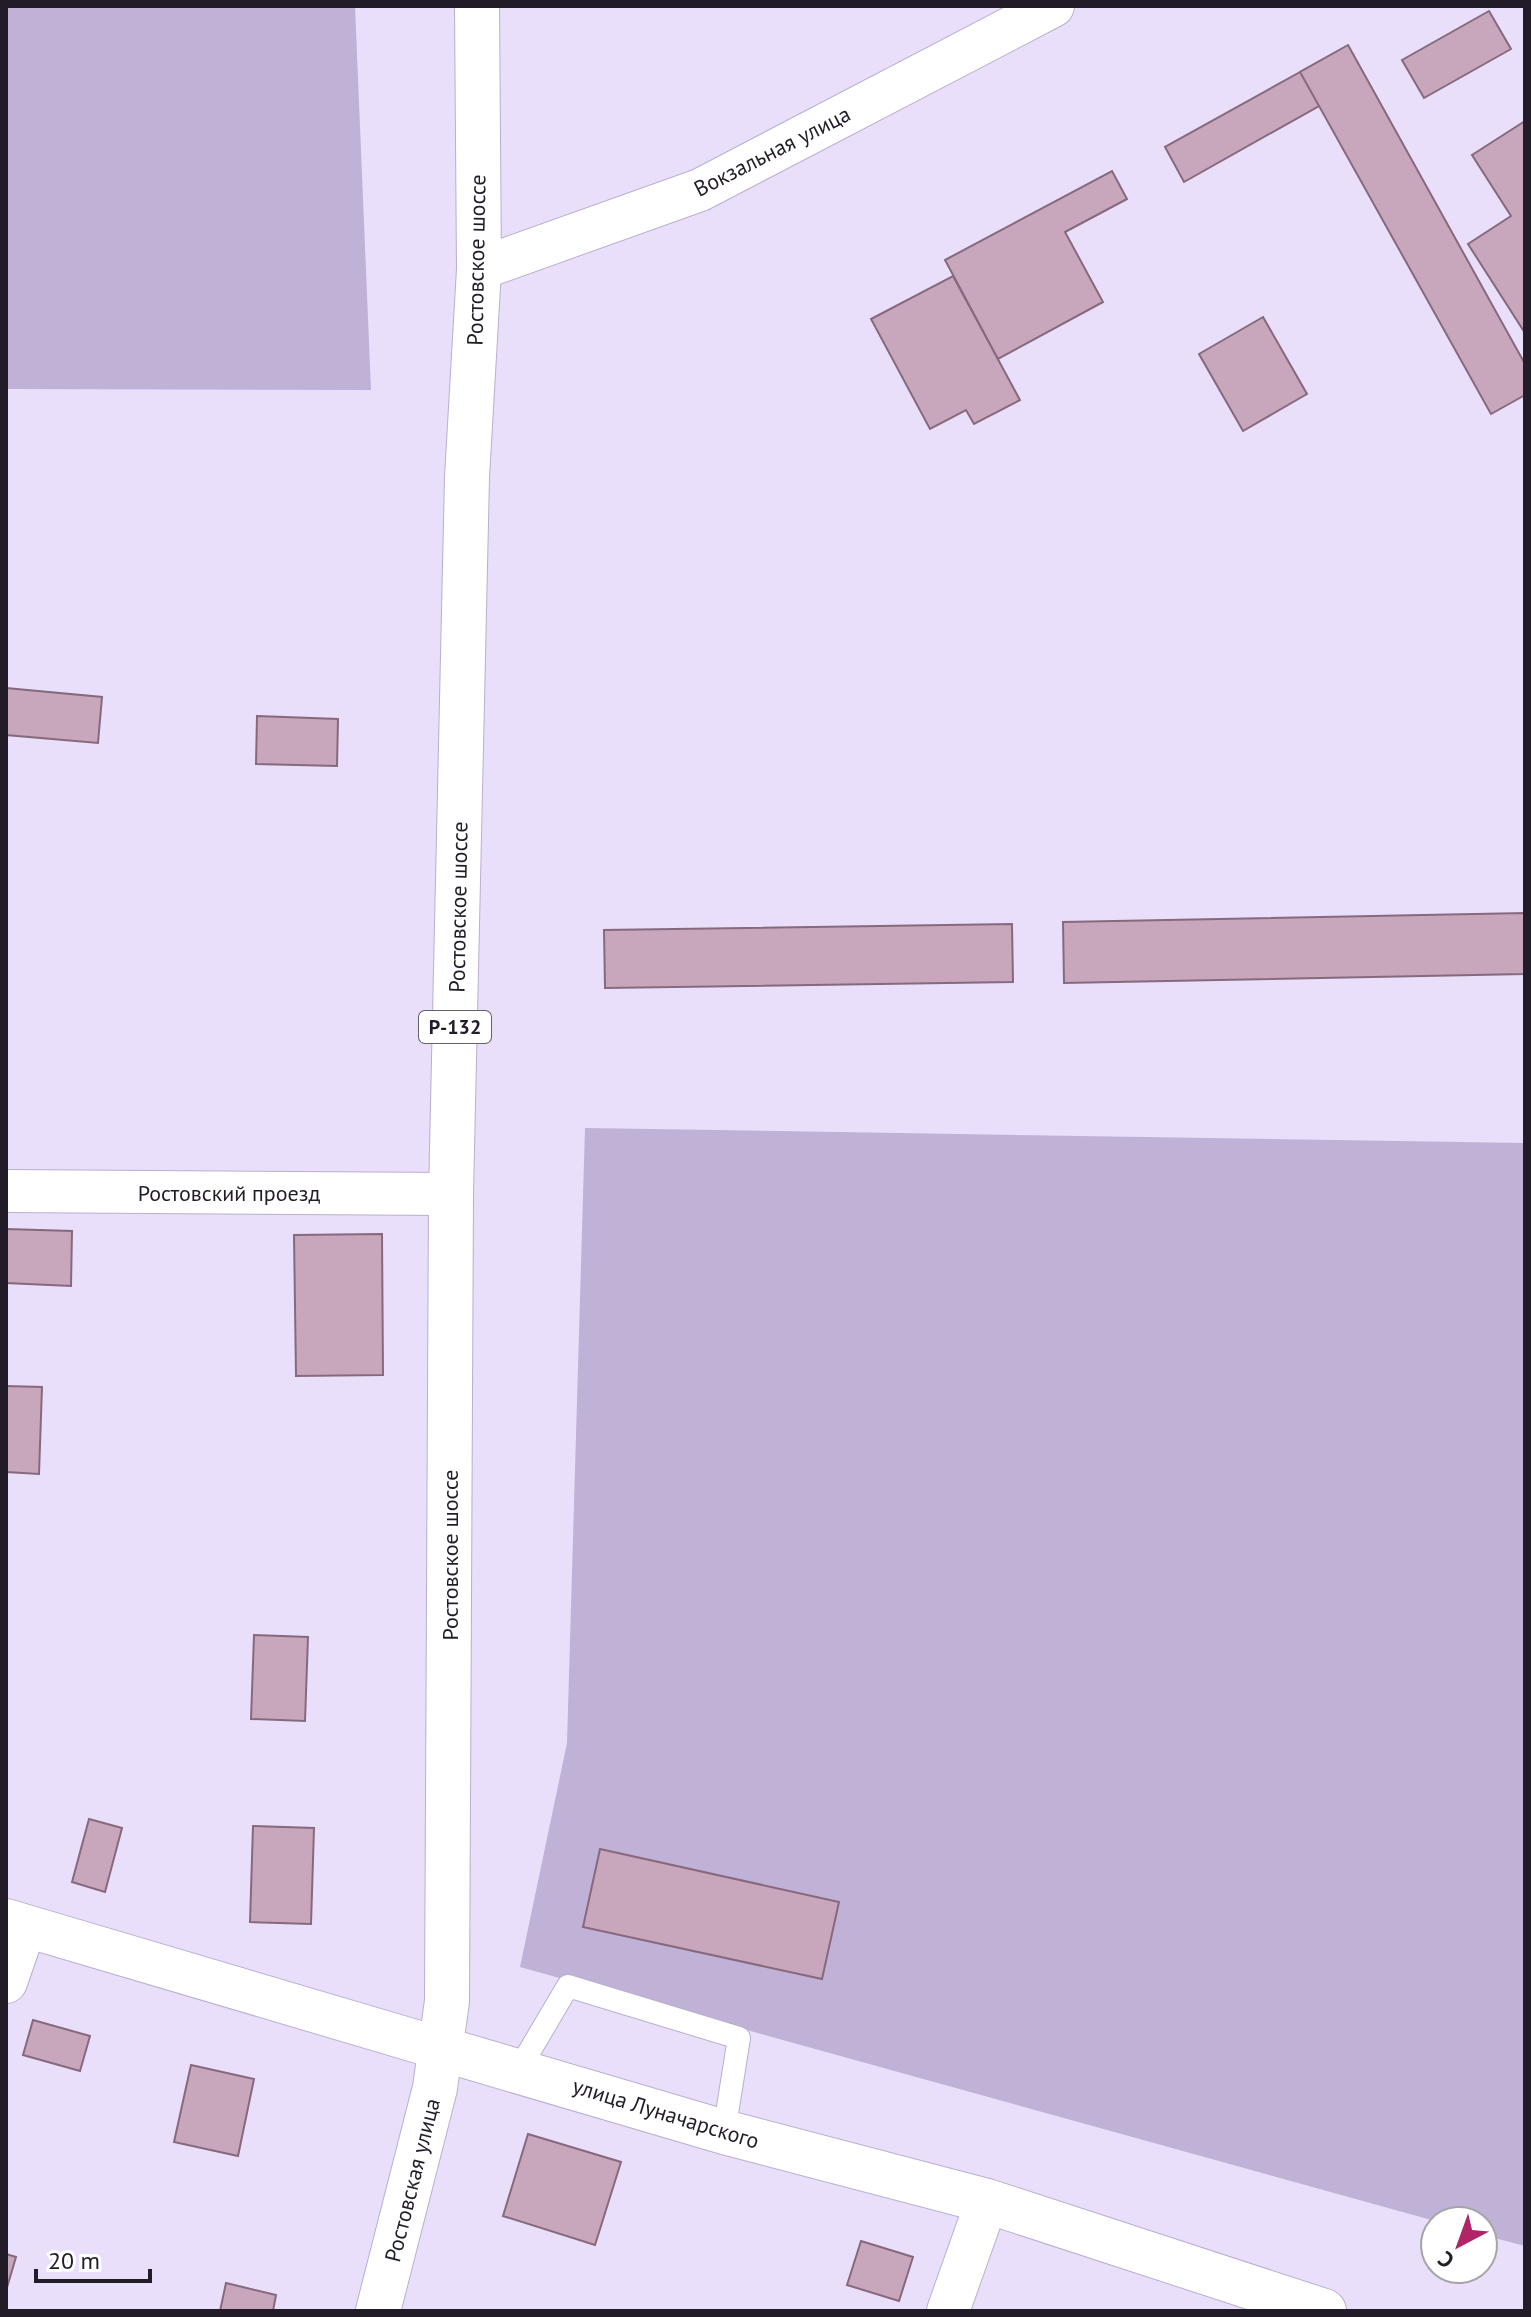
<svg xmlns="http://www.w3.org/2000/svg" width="1531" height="2317" font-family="'PT Sans',sans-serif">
<rect width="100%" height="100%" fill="#e9dffa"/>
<!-- green -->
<path fill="#c0b1d7" d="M 6,6 L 355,6 L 371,390 L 6,389 Z
M 585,1128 L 1525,1143 L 1525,2246 L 1483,2235 L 1483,2221 L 1435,2221 L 520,1967 L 567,1743 Z"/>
<!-- building -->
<path fill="#c8a7bd" stroke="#87697d" stroke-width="2" d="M 1489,11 L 1511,49 L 1424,98 L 1402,60 Z
M 1348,45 L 1525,364 L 1525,395 L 1491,414 L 1300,72 Z
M 1300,72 L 1319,106 L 1184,182 L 1165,147 Z
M 1525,121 L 1525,333 L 1468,244 L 1511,216 L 1472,155 Z
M 1112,171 L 1127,199 L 1065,232 L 1103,302 L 998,359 L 945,260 Z
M 953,276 L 1020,400 L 974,424 L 966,410 L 930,429 L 871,319 Z
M 1263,317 L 1307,394 L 1243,431 L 1199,354 Z
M 6,688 L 102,697 L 98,743 L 6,735 Z
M 257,716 L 338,719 L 337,766 L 256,764 Z
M 1525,913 L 1525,974 L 1064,983 L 1063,922 Z
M 1012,924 L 1013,982 L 605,988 L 604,930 Z
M 6,1229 L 72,1231 L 71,1286 L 6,1283 Z
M 382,1234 L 383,1375 L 296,1376 L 294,1235 Z
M 6,1386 L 42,1387 L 39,1474 L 6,1472 Z
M 254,1635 L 308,1637 L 305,1721 L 251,1719 Z
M 89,1819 L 122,1828 L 105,1892 L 72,1882 Z
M 253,1826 L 314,1828 L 311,1924 L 250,1922 Z
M 600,1849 L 839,1902 L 822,1979 L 583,1927 Z
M 33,2020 L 90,2036 L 80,2071 L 23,2055 Z
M 191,2065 L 254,2079 L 238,2156 L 174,2142 Z
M 528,2134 L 621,2162 L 595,2245 L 503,2216 Z
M 861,2241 L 913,2257 L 899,2301 L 847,2285 Z
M 6,2254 L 16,2257 L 6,2291 Z
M 226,2283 L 276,2295 L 273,2311 L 220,2311 Z"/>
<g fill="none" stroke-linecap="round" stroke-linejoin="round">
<!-- service casing -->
<g stroke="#bbaecf" stroke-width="24">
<path id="service" d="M 519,2069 L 568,1986 L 739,2038 L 724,2132"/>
</g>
<!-- minor casing -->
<g stroke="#bbaecf" stroke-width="44">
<path id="minor" d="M 479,269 L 700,190 L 1053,6
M 6,1191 L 451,1194
M 6,1920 L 442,2049
M 6,1982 L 25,1927
M 948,2311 L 987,2201"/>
</g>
<!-- tertiary casing -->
<g stroke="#bbaecf" stroke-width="46">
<path id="tertiary" d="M 442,2049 L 724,2132 L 987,2201 L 1324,2311"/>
</g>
<!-- primary casing -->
<g stroke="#bbaecf" stroke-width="46">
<path id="primary" d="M 378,2311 L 435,2088 L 447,2001 L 451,1194 L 467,477 L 479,269 L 477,6"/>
</g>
<!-- service -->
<use href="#service" stroke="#fff" stroke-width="22"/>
<!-- minor -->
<use href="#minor" stroke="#fff" stroke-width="42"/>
<!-- tertiary -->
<use href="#tertiary" stroke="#fff" stroke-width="44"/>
<!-- primary -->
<use href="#primary" stroke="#fff" stroke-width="44"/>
</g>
<g text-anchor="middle" stroke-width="6" stroke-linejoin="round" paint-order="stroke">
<!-- shield labels -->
<rect fill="#fff" stroke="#646068" stroke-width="2" x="419" y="1011" width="72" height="32" rx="6"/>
<g font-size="20" font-weight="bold" fill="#211c28">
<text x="455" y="1034">Р-132</text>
</g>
<!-- street labels -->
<g font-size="22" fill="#211c28" stroke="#fff">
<text transform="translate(772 151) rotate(-27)" y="8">Вокзальная улица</text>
<text transform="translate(476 260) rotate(-89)" y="8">Ростовское шоссе</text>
<text transform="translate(458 907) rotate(-89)" y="8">Ростовское шоссе</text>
<text x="229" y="1201">Ростовский проезд</text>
<text transform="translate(450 1555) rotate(-90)" y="8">Ростовское шоссе</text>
<text transform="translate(666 2113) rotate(17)" y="8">улица Луначарского</text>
<text transform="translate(412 2180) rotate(-76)" y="8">Ростовская улица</text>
</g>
</g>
<!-- border -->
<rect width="1531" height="2317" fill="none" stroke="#211c28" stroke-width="16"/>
<!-- north arrow -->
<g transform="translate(1459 2245) rotate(221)"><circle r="38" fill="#ffffff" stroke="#a6a4a9" stroke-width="2"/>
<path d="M0-6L14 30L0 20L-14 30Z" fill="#af2567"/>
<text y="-12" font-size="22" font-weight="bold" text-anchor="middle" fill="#211c28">С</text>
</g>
<!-- scale -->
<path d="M36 2269v12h114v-12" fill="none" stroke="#211c28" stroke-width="4"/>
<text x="48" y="2269" font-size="24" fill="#211c28" stroke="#ffffff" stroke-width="6" paint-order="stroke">20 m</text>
</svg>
